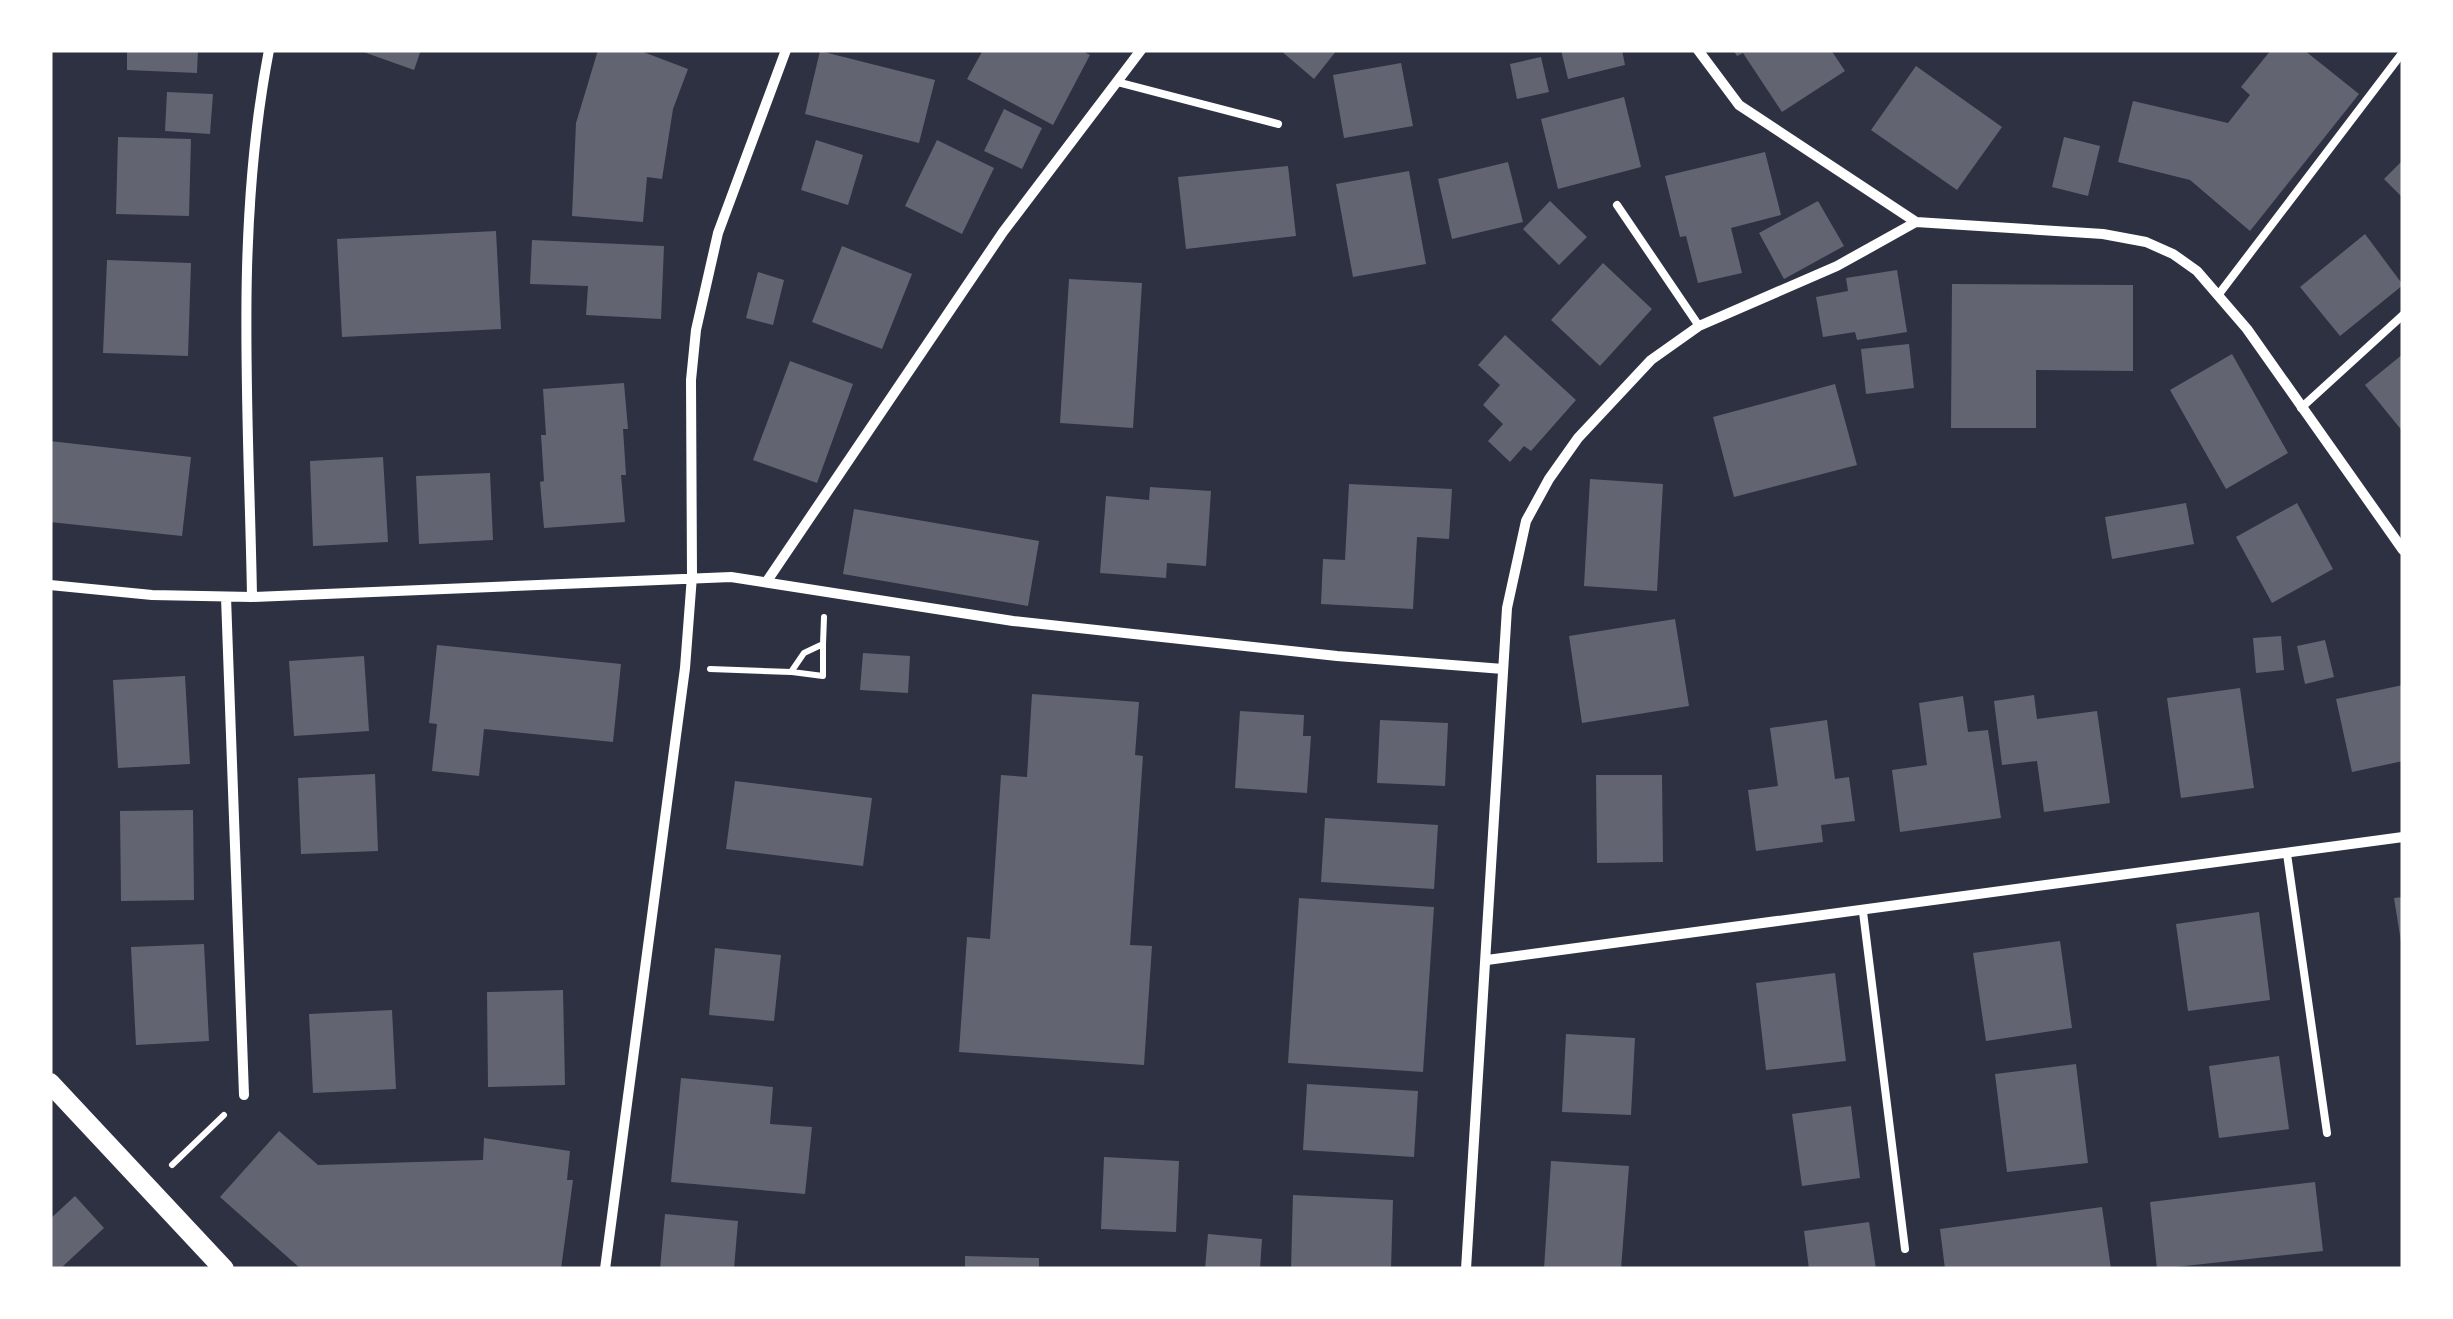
<svg xmlns="http://www.w3.org/2000/svg" width="2453" height="1319" font-family="'Exo 2',sans-serif">
<rect width="100%" height="100%" fill="#2d3142"/>
<!-- building -->
<path fill="#626471" d="M 127,50 L 198,50 L 197,73 L 127,70 Z
M 358,50 L 421,50 L 414,70 Z
M 598,50 L 638,50 L 688,69 L 673,109 L 662,179 L 647,177 L 643,222 L 572,216 L 576,123 Z
M 983,50 L 1081,50 L 1090,55 L 1053,125 L 967,79 Z
M 1280,50 L 1337,50 L 1314,79 Z
M 1561,50 L 1622,50 L 1625,65 L 1568,79 Z
M 1733,50 L 1831,50 L 1845,71 L 1782,112 L 1743,53 L 1737,56 Z
M 2271,50 L 2304,50 L 2359,94 L 2250,231 L 2190,180 L 2118,162 L 2133,101 L 2228,123 L 2250,95 L 2241,87 Z
M 820,51 L 935,80 L 919,143 L 805,114 Z
M 1541,57 L 1549,92 L 1517,99 L 1510,64 Z
M 1401,63 L 1413,126 L 1344,138 L 1333,75 Z
M 1916,66 L 2002,127 L 1957,190 L 1871,130 Z
M 167,92 L 213,94 L 210,134 L 165,131 Z
M 1624,97 L 1641,167 L 1558,189 L 1541,119 Z
M 1004,109 L 1042,128 L 1022,169 L 984,151 Z
M 118,137 L 191,139 L 189,216 L 116,214 Z
M 2064,137 L 2100,146 L 2088,196 L 2052,187 Z
M 816,140 L 863,155 L 848,205 L 801,190 Z
M 937,140 L 994,168 L 962,234 L 905,206 Z
M 1765,152 L 1781,215 L 1731,228 L 1742,273 L 1698,283 L 1686,236 L 1680,237 L 1665,176 Z
M 2403,160 L 2403,198 L 2384,179 Z
M 1508,162 L 1523,222 L 1452,239 L 1438,179 Z
M 1288,166 L 1296,236 L 1186,249 L 1178,177 Z
M 1409,171 L 1426,264 L 1353,277 L 1336,184 Z
M 1550,201 L 1587,237 L 1559,265 L 1523,229 Z
M 1818,201 L 1844,246 L 1784,279 L 1759,233 Z
M 496,231 L 501,329 L 342,337 L 337,239 Z
M 2365,234 L 2403,285 L 2340,336 L 2300,287 Z
M 532,240 L 664,246 L 661,319 L 586,315 L 588,286 L 530,284 Z
M 842,246 L 912,274 L 882,349 L 812,322 Z
M 107,260 L 191,263 L 188,356 L 103,353 Z
M 1603,263 L 1652,309 L 1600,366 L 1551,320 Z
M 1897,270 L 1907,332 L 1857,340 L 1855,332 L 1823,337 L 1816,297 L 1848,291 L 1846,278 Z
M 758,272 L 784,280 L 773,325 L 746,318 Z
M 1069,279 L 1142,283 L 1133,428 L 1060,423 Z
M 1952,284 L 2133,285 L 2133,371 L 2036,370 L 2036,428 L 1951,428 Z
M 1505,335 L 1576,400 L 1531,451 L 1524,446 L 1510,462 L 1488,441 L 1503,424 L 1483,405 L 1500,385 L 1478,365 Z
M 1909,344 L 1914,388 L 1866,394 L 1861,349 Z
M 2232,354 L 2288,453 L 2226,489 L 2170,390 Z
M 2403,354 L 2403,432 L 2365,385 Z
M 790,361 L 853,384 L 817,483 L 753,460 Z
M 624,383 L 628,429 L 623,429 L 626,475 L 621,475 L 625,522 L 544,528 L 540,482 L 544,481 L 541,435 L 546,435 L 543,389 Z
M 1835,384 L 1857,465 L 1734,497 L 1713,417 Z
M 50,441 L 191,457 L 182,536 L 50,522 Z
M 383,457 L 388,542 L 313,546 L 310,461 Z
M 490,473 L 493,540 L 419,544 L 416,476 Z
M 1590,479 L 1663,484 L 1657,591 L 1584,586 Z
M 1349,484 L 1452,489 L 1449,539 L 1417,537 L 1413,609 L 1321,604 L 1323,559 L 1345,560 Z
M 1150,487 L 1211,491 L 1206,566 L 1167,563 L 1166,578 L 1100,573 L 1106,496 L 1149,500 Z
M 2186,503 L 2194,544 L 2112,559 L 2105,517 Z
M 2297,503 L 2333,569 L 2272,603 L 2236,537 Z
M 854,509 L 1039,541 L 1028,606 L 843,574 Z
M 1675,619 L 1689,706 L 1582,723 L 1569,636 Z
M 2281,636 L 2284,670 L 2256,673 L 2253,638 Z
M 2325,640 L 2334,677 L 2305,684 L 2297,646 Z
M 437,645 L 621,664 L 613,742 L 484,729 L 479,776 L 432,771 L 437,724 L 429,723 Z
M 863,653 L 910,656 L 908,693 L 860,690 Z
M 364,656 L 369,731 L 294,736 L 289,661 Z
M 185,676 L 190,764 L 118,768 L 113,680 Z
M 2403,685 L 2403,761 L 2352,772 L 2336,699 Z
M 2240,688 L 2254,788 L 2181,798 L 2167,698 Z
M 1032,694 L 1139,702 L 1135,755 L 1143,756 L 1130,945 L 1152,946 L 1144,1065 L 959,1052 L 967,937 L 990,939 L 1001,775 L 1027,777 Z
M 2034,695 L 2037,719 L 2097,711 L 2110,803 L 2044,812 L 2037,761 L 2002,765 L 1994,701 Z
M 1963,696 L 1968,732 L 1988,730 L 2001,818 L 1900,832 L 1892,770 L 1927,765 L 1919,703 Z
M 1240,711 L 1304,715 L 1303,736 L 1311,736 L 1307,793 L 1235,788 Z
M 1380,720 L 1448,723 L 1445,786 L 1377,783 Z
M 1827,720 L 1835,779 L 1849,777 L 1855,821 L 1821,825 L 1823,842 L 1756,851 L 1748,790 L 1778,786 L 1770,728 Z
M 375,774 L 378,851 L 301,854 L 298,778 Z
M 1596,775 L 1662,775 L 1663,862 L 1597,863 Z
M 735,781 L 872,798 L 863,866 L 726,849 Z
M 193,810 L 194,900 L 121,901 L 120,811 Z
M 1325,818 L 1438,825 L 1434,889 L 1321,882 Z
M 2403,897 L 2403,942 L 2401,942 L 2394,898 Z
M 1299,898 L 1434,907 L 1423,1072 L 1288,1063 Z
M 2259,912 L 2270,1000 L 2188,1011 L 2176,924 Z
M 2060,941 L 2072,1028 L 1986,1041 L 1973,953 Z
M 204,944 L 209,1041 L 136,1045 L 131,947 Z
M 715,948 L 781,955 L 774,1021 L 709,1015 Z
M 1835,973 L 1846,1061 L 1766,1070 L 1756,983 Z
M 563,990 L 565,1085 L 488,1087 L 487,992 Z
M 392,1010 L 396,1089 L 313,1093 L 309,1014 Z
M 1566,1034 L 1635,1038 L 1631,1115 L 1562,1112 Z
M 2279,1056 L 2289,1129 L 2219,1138 L 2209,1066 Z
M 2076,1064 L 2088,1163 L 2007,1172 L 1995,1074 Z
M 681,1078 L 773,1087 L 770,1124 L 812,1127 L 805,1194 L 671,1182 Z
M 1307,1084 L 1418,1091 L 1414,1157 L 1303,1150 Z
M 1851,1106 L 1860,1178 L 1802,1186 L 1792,1114 Z
M 279,1131 L 318,1165 L 483,1160 L 484,1138 L 570,1151 L 567,1180 L 573,1180 L 561,1269 L 301,1269 L 220,1197 Z
M 1104,1157 L 1179,1161 L 1176,1232 L 1101,1229 Z
M 1551,1161 L 1629,1166 L 1621,1269 L 1544,1269 Z
M 2315,1182 L 2323,1251 L 2157,1269 L 2150,1202 Z
M 1293,1195 L 1393,1200 L 1391,1269 L 1291,1269 Z
M 75,1196 L 104,1228 L 60,1269 L 50,1269 L 50,1219 Z
M 2102,1207 L 2111,1269 L 1945,1269 L 1940,1229 Z
M 665,1214 L 738,1221 L 734,1269 L 660,1269 Z
M 1869,1222 L 1876,1269 L 1809,1269 L 1804,1231 Z
M 1208,1234 L 1262,1239 L 1260,1269 L 1205,1269 Z
M 965,1256 L 1039,1258 L 1039,1269 L 965,1269 Z"/>
<g fill="none" stroke-linecap="round" stroke-linejoin="round">
<!-- path -->
<path stroke="#fff" stroke-width="6" d="M 710,669 L 791,672 L 804,653 L 823,644 L 824,617
M 792,672 L 823,676 L 823,644
M 172,1165 L 224,1115"/>
<!-- service -->
<path stroke="#fff" stroke-width="8" d="M 1117,82 L 1278,124
M 1617,205 L 1699,326
M 2219,294 L 2403,52
M 2301,408 L 2403,315
M 2287,854 L 2327,1133
M 1863,912 L 1905,1249"/>
<!-- minor -->
<path stroke="#fff" stroke-width="10" d="M 1698,50 L 1739,105 L 1916,222 L 2103,234 L 2146,242 L 2173,254 L 2197,271 L 2247,329 L 2403,550
M 767,581 L 1003,232 L 1141,50
M 50,585 L 152,595 L 252,597 L 731,577 L 1013,621 L 1337,656 L 1503,669
M 226,597 L 244,1095
M 252,597 C 249,416 234,230 269,50
M 1487,960 L 2403,837
M 605,1269 L 685,668 L 692,576 L 691,380 L 696,330 L 718,233 L 786,50
M 1466,1269 L 1507,608 L 1526,521 L 1549,479 L 1578,438 L 1651,360 L 1699,326 L 1837,266 L 1916,222"/>
<!-- secondary -->
<path stroke="#fff" stroke-width="20" d="M 50,1083 L 224,1269"/>
</g>
<!-- border -->
<rect width="2453" height="1319" fill="none" stroke="#ffffff" stroke-width="105"/>
</svg>
